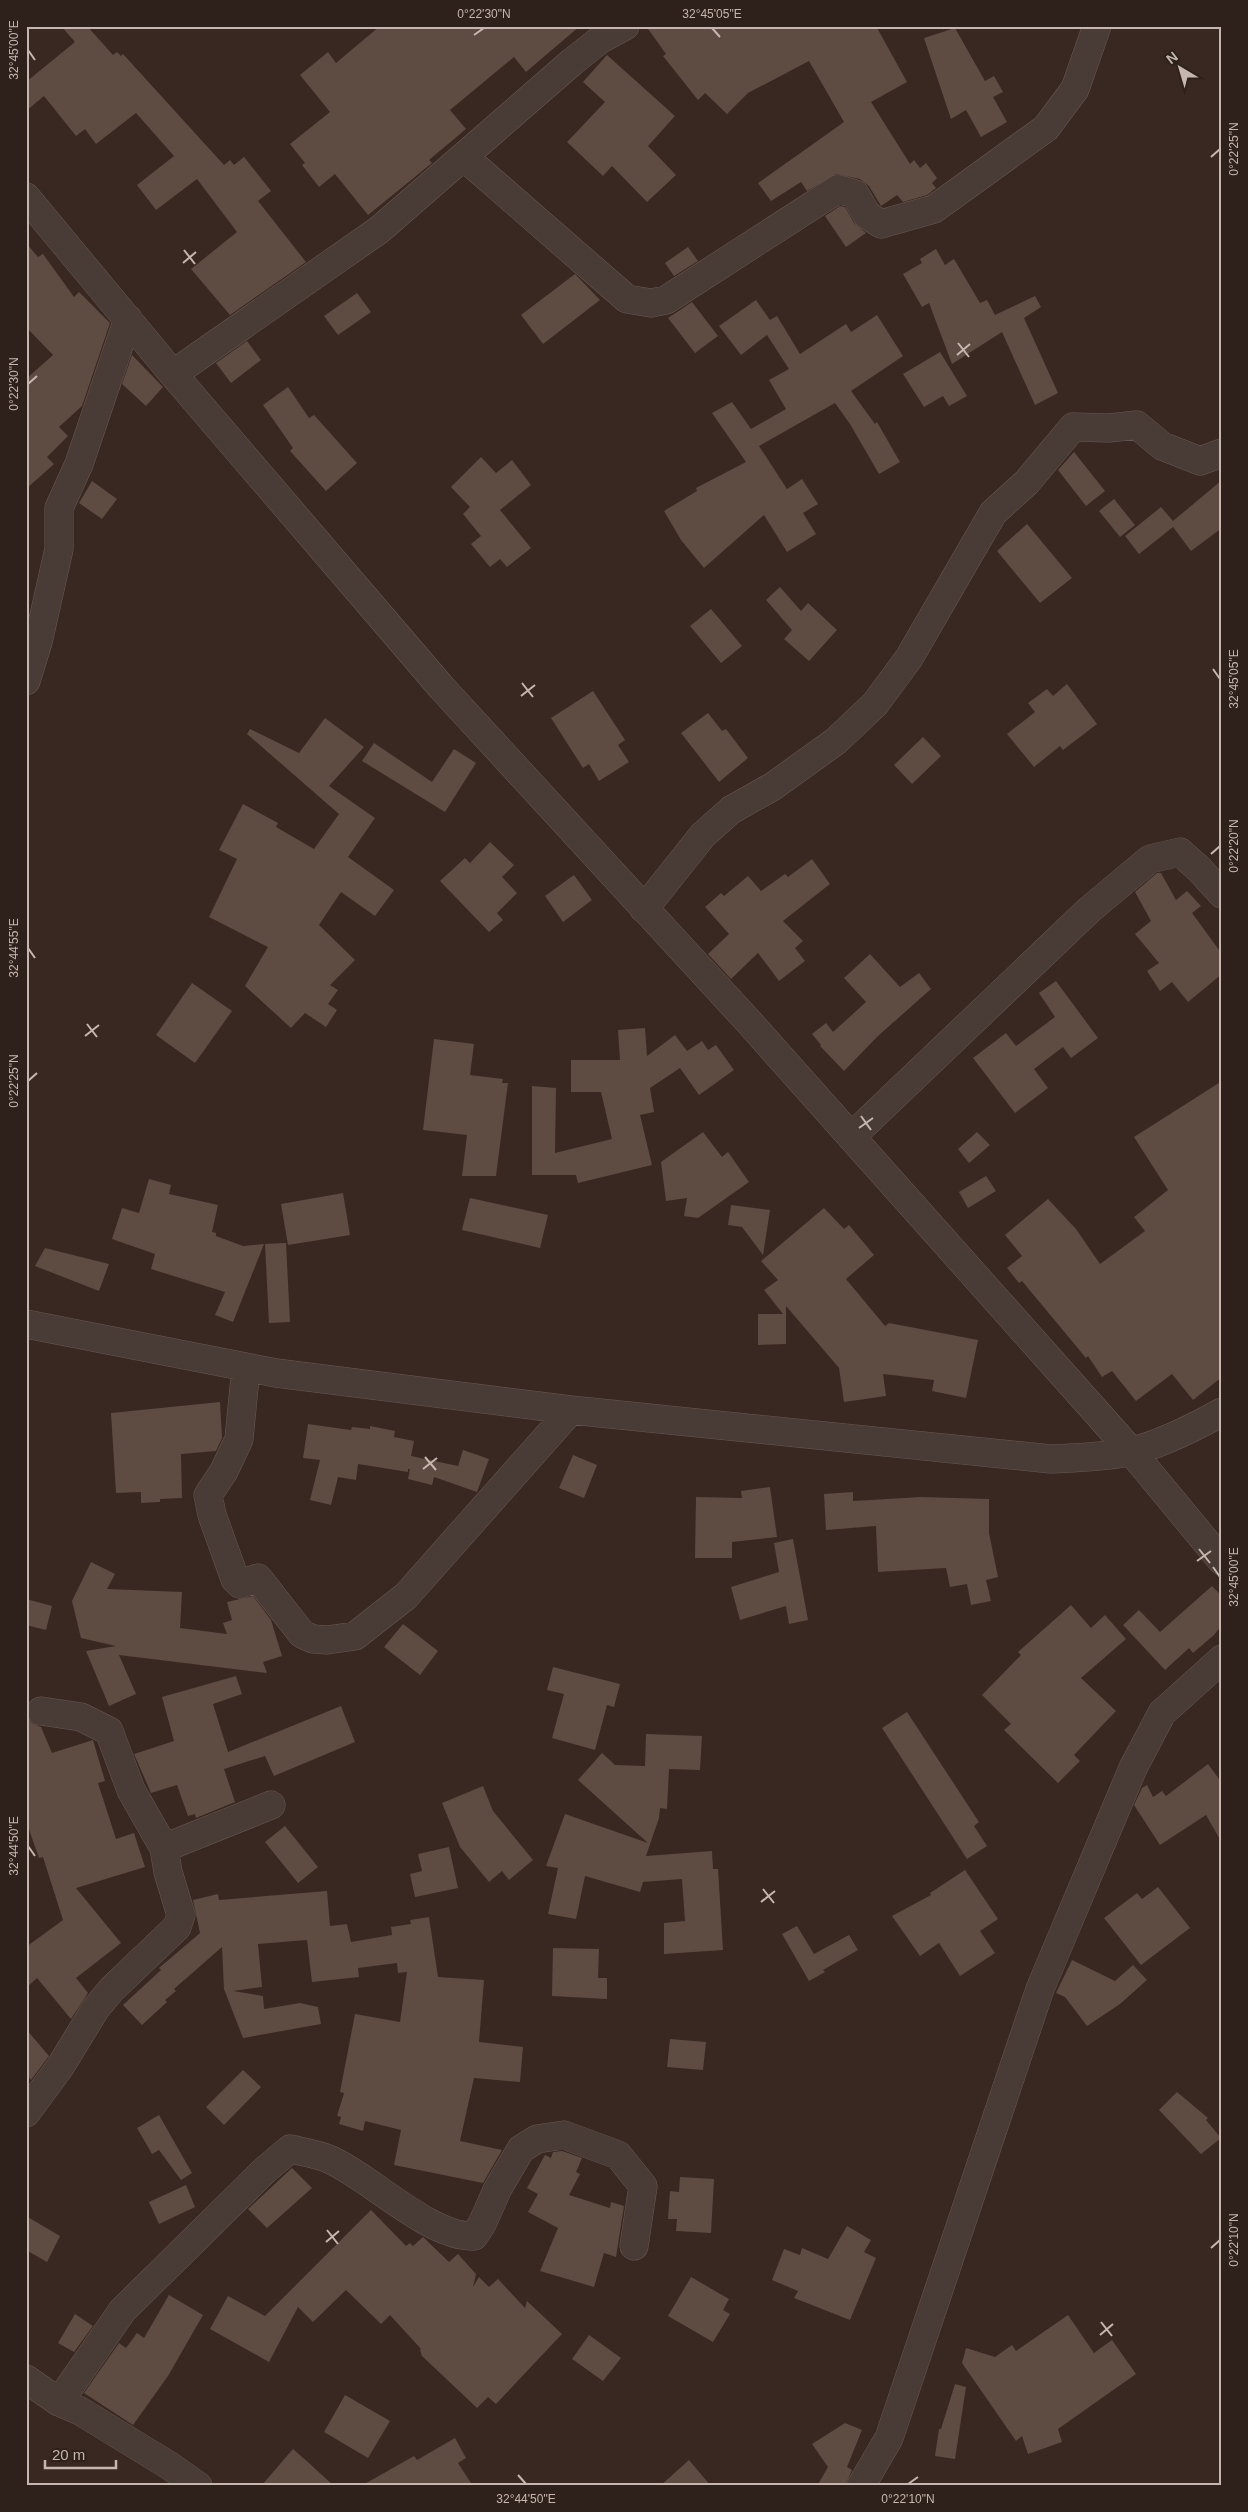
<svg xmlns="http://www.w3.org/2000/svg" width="1248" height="2512" font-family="Arial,sans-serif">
<rect width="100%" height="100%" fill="#392821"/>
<!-- building -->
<path fill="#5e4b42" d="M 61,26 L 87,26 L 113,55 L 117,52 L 121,56 L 123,54 L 224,165 L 230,160 L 234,165 L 244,157 L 271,191 L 258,201 L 306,262 L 230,315 L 191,269 L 237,232 L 197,179 L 156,210 L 137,185 L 174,156 L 136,113 L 96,144 L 85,129 L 76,136 L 44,96 L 26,111 L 26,82 L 75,42 Z
M 380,26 L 580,26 L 526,72 L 514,57 L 450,110 L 466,129 L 429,160 L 432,163 L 368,215 L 335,174 L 319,187 L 302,165 L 305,163 L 290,144 L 330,112 L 300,75 L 328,52 L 336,63 Z
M 646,26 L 876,26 L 907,82 L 871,102 L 910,164 L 914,160 L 920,168 L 926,163 L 937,178 L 932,183 L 936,188 L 927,195 L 903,202 L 897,195 L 881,206 L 869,186 L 860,179 L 836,174 L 807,191 L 801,182 L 771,201 L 758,183 L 844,122 L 809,61 L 748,93 L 727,114 L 705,93 L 698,100 L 663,56 L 666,54 Z
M 955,28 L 985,81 L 994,76 L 1003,92 L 993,97 L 1007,122 L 981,137 L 966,110 L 951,119 L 924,38 Z
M 607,55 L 675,116 L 648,146 L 676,175 L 647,202 L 612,166 L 603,176 L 567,142 L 605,102 L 583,82 Z
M 840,206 L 845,207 L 854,223 L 866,233 L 846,247 L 825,216 Z
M 26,243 L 38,257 L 43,254 L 74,297 L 79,292 L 110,323 L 82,406 L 59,427 L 68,436 L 47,457 L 54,464 L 26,489 L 26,379 L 53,355 L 26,327 Z
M 688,247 L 698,261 L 674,276 L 665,263 Z
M 936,249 L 945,265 L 954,259 L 980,303 L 987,300 L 995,315 L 1035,296 L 1041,307 L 1024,318 L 1058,393 L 1035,405 L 1002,332 L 952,364 L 929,303 L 922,307 L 903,274 L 922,263 L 920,259 Z
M 575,274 L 600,300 L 543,344 L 521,315 Z
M 357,293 L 371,312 L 338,335 L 324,316 Z
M 756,300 L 770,320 L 777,316 L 800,354 L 846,324 L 851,332 L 877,315 L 903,356 L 851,391 L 875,424 L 877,422 L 900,462 L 879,474 L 850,424 L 835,403 L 759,446 L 787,489 L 802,479 L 818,504 L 803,513 L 816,534 L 787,552 L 764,515 L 704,568 L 681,540 L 664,511 L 697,491 L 696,488 L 746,462 L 712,413 L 732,402 L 751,429 L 786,409 L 769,380 L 789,369 L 767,335 L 741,355 L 719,326 Z
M 692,302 L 718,336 L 695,353 L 668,318 Z
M 247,341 L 261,360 L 231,383 L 216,363 Z
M 940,352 L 967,396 L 949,406 L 943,396 L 924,407 L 903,374 Z
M 132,355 L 163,387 L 146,406 L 122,384 Z
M 288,387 L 309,418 L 314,415 L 357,463 L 326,491 L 290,451 L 293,448 L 263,405 Z
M 1074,452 L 1105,491 L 1086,506 L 1058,470 Z
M 481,457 L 496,473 L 512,460 L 531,485 L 500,510 L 531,548 L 507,567 L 500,559 L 490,567 L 471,544 L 481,536 L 463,514 L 470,507 L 451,487 Z
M 1222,480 L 1222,528 L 1191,551 L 1173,527 L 1139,554 L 1125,536 L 1161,507 L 1173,521 Z
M 92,481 L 117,499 L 102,519 L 79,503 Z
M 1114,499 L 1135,525 L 1120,537 L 1099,511 Z
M 1027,524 L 1072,578 L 1040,603 L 997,551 Z
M 780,587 L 801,611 L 808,603 L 837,630 L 809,661 L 784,639 L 792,630 L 766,600 Z
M 711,609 L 742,646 L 721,663 L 690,626 Z
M 1067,684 L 1097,724 L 1063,750 L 1060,746 L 1034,767 L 1007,734 L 1035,712 L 1028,703 L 1047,689 L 1053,696 Z
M 593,691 L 625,740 L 618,745 L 629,762 L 599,781 L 589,764 L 583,768 L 551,718 Z
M 708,713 L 722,731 L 726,729 L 748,758 L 719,782 L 681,733 Z
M 325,718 L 364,747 L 329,786 L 375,818 L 348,857 L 394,890 L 375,916 L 341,892 L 319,925 L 355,960 L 330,985 L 338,990 L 328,1004 L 337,1010 L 326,1027 L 305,1013 L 291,1028 L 245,986 L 268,947 L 209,917 L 237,859 L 219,850 L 243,804 L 278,823 L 276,827 L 314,849 L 339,814 L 247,734 L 250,729 L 299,753 Z
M 923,737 L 941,756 L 912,784 L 894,765 Z
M 374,743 L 432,782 L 454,749 L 476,763 L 445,812 L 362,761 Z
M 490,842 L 514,865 L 502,877 L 517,893 L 497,913 L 503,920 L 489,932 L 440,881 L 465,858 L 470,863 Z
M 812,859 L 830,884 L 783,921 L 803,941 L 795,948 L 805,961 L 779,981 L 758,953 L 731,979 L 708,954 L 729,934 L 705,907 L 721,893 L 724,896 L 748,876 L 761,891 L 785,874 L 788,877 Z
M 1157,873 L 1161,873 L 1176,900 L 1187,891 L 1201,906 L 1192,913 L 1222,954 L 1222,974 L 1188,1002 L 1172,982 L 1160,991 L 1147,971 L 1159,963 L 1135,934 L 1151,921 L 1135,892 Z
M 574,875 L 592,900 L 563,922 L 545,896 Z
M 870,954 L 900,987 L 919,973 L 931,989 L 878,1036 L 844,1071 L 820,1046 L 821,1045 L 812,1034 L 826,1023 L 833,1032 L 866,1002 L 844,978 Z
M 1056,981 L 1098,1038 L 1071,1058 L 1063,1047 L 1034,1069 L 1048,1088 L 1015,1113 L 973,1058 L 1006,1033 L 1016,1046 L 1055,1017 L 1039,993 Z
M 192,983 L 232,1011 L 195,1063 L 156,1035 Z
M 645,1028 L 647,1056 L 675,1035 L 687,1051 L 702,1041 L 708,1050 L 716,1045 L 734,1070 L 699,1095 L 680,1068 L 650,1088 L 654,1112 L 640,1115 L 652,1165 L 578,1183 L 576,1175 L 532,1175 L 532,1086 L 556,1088 L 555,1153 L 612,1139 L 601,1092 L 571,1092 L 571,1060 L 620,1060 L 618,1030 Z
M 434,1039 L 474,1044 L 470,1075 L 503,1079 L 502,1083 L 508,1083 L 496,1176 L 462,1176 L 467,1135 L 423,1130 Z
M 1222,1081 L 1222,1377 L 1193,1400 L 1172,1374 L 1136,1401 L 1112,1371 L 1102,1377 L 1088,1356 L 1086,1358 L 1022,1281 L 1019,1283 L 1007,1268 L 1022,1256 L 1005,1235 L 1048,1199 L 1076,1229 L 1100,1264 L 1145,1231 L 1134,1217 L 1168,1190 L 1134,1137 Z
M 703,1132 L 722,1157 L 728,1152 L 749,1182 L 698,1218 L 684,1216 L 687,1198 L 666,1201 L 661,1162 Z
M 977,1132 L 990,1145 L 969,1163 L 958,1149 Z
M 986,1176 L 996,1191 L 968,1208 L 959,1192 Z
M 149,1179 L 171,1185 L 169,1194 L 218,1205 L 212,1232 L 216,1233 L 216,1236 L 243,1246 L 264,1244 L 233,1322 L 215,1315 L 225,1292 L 151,1269 L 155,1254 L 112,1239 L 122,1208 L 139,1213 Z
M 343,1193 L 350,1235 L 288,1245 L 281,1204 Z
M 470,1198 L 548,1215 L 540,1248 L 462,1230 Z
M 731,1205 L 770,1210 L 763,1255 L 742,1227 L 728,1225 Z
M 824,1208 L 844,1229 L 849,1225 L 874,1255 L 846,1279 L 885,1326 L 889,1323 L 978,1340 L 966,1398 L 932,1391 L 934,1380 L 883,1374 L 886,1396 L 844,1402 L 839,1368 L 786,1306 L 786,1344 L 758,1345 L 758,1314 L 783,1314 L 764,1290 L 778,1280 L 761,1261 Z
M 286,1243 L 290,1322 L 269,1323 L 265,1244 Z
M 45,1248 L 109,1264 L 99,1291 L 35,1266 Z
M 220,1402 L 222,1438 L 216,1451 L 181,1454 L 182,1498 L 160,1499 L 160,1502 L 141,1503 L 141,1492 L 116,1493 L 111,1413 Z
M 308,1424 L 351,1430 L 352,1427 L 370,1429 L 370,1426 L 395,1431 L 394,1437 L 414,1441 L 411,1456 L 458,1466 L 463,1450 L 489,1459 L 477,1492 L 434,1477 L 432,1485 L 408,1479 L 410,1469 L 408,1469 L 408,1472 L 358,1464 L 356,1480 L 338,1477 L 331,1505 L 310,1500 L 320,1460 L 303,1458 Z
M 573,1455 L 597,1465 L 584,1498 L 559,1488 Z
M 770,1487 L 777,1537 L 732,1542 L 732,1558 L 695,1558 L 696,1497 L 742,1498 L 741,1491 Z
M 853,1492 L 853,1501 L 921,1497 L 989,1499 L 989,1533 L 998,1577 L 986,1580 L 991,1601 L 971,1605 L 967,1584 L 950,1587 L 946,1568 L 878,1572 L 876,1526 L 826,1530 L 824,1494 Z
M 793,1539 L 808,1620 L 789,1624 L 786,1606 L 740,1620 L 731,1587 L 779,1572 L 774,1543 Z
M 91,1562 L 115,1574 L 107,1589 L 182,1592 L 180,1628 L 227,1634 L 223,1623 L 232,1620 L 227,1602 L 253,1596 L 271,1620 L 282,1656 L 263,1662 L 267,1673 L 119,1655 L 136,1694 L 109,1706 L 86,1651 L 116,1646 L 81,1638 L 72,1601 Z
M 1212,1586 L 1222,1596 L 1222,1625 L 1214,1635 L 1193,1653 L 1189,1648 L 1165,1670 L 1123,1625 L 1139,1610 L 1160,1632 Z
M 26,1599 L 52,1606 L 46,1630 L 26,1625 Z
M 1071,1605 L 1091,1628 L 1105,1615 L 1126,1639 L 1081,1678 L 1116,1711 L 1074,1755 L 1080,1761 L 1058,1783 L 1004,1730 L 1011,1724 L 982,1695 L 1021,1655 L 1018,1652 Z
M 403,1624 L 438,1651 L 420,1675 L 384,1647 Z
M 553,1667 L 620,1684 L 614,1707 L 607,1705 L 595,1750 L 552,1738 L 564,1694 L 547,1690 Z
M 236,1676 L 242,1694 L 213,1704 L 228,1752 L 341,1706 L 355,1742 L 274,1776 L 265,1756 L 224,1769 L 235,1802 L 196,1818 L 195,1814 L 188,1816 L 177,1785 L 151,1793 L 134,1754 L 174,1741 L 162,1697 Z
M 907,1712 L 979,1822 L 974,1826 L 987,1846 L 967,1859 L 882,1728 Z
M 26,1715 L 32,1723 L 41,1727 L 52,1753 L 93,1740 L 105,1781 L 98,1783 L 116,1839 L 134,1833 L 145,1867 L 76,1888 L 121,1943 L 76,1978 L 88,1993 L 71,2019 L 37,1978 L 26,1988 L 26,1947 L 63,1920 L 43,1857 L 39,1858 L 26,1821 Z
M 646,1734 L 702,1736 L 700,1770 L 669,1769 L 667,1809 L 660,1808 L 659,1818 L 646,1856 L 712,1851 L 713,1869 L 718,1869 L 723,1950 L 664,1954 L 664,1923 L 685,1921 L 682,1879 L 643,1882 L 640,1892 L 585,1876 L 576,1919 L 548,1914 L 558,1868 L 546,1866 L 565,1814 L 648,1843 L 578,1780 L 602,1753 L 615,1765 L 645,1766 Z
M 1208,1764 L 1222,1783 L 1222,1843 L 1206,1815 L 1160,1845 L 1134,1805 L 1142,1788 L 1147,1785 L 1153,1797 L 1162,1791 L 1166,1796 Z
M 483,1786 L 493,1811 L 533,1860 L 509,1880 L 502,1871 L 489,1882 L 460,1847 L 442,1803 Z
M 285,1826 L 318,1867 L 298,1883 L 265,1842 Z
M 449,1847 L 458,1888 L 415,1897 L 410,1874 L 422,1871 L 418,1854 Z
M 965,1870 L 998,1919 L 980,1931 L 995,1953 L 960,1976 L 939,1943 L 920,1956 L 892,1916 L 931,1895 L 930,1893 Z
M 1158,1887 L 1190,1928 L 1141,1965 L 1104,1918 L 1137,1893 L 1142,1899 Z
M 327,1891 L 330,1926 L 347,1924 L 351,1942 L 392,1935 L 391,1927 L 411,1924 L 410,1920 L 429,1917 L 438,1977 L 484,1980 L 479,2042 L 523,2047 L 520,2082 L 474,2078 L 460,2141 L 502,2150 L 483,2183 L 394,2165 L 401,2130 L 365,2121 L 363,2131 L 339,2124 L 341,2117 L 337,2116 L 344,2093 L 340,2092 L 355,2014 L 400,2022 L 407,1972 L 398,1973 L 397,1963 L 358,1968 L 359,1977 L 312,1982 L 307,1940 L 258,1944 L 262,1987 L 233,1991 L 263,1996 L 264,2009 L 300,2003 L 318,2007 L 321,2024 L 243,2038 L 224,1989 L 222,1947 L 174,1989 L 176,1991 L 165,2000 L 167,2002 L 142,2025 L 123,2005 L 161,1970 L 159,1968 L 200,1933 L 193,1900 L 218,1894 L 219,1900 Z
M 797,1926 L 814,1954 L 849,1935 L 858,1950 L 823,1970 L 825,1972 L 809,1981 L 782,1934 Z
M 553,1948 L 599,1949 L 598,1978 L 607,1978 L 607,1999 L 552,1996 Z
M 1072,1960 L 1115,1981 L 1133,1965 L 1147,1980 L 1120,2004 L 1087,2026 L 1065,1997 L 1056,1993 Z
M 26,2029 L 49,2056 L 31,2080 L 26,2074 Z
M 670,2039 L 706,2042 L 703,2070 L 667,2067 Z
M 243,2070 L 261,2087 L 224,2125 L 206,2107 Z
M 1177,2092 L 1208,2118 L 1206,2120 L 1221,2138 L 1201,2154 L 1159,2110 Z
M 159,2115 L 192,2173 L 181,2180 L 159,2150 L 152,2154 L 137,2128 Z
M 562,2151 L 582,2158 L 576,2172 L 580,2174 L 569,2195 L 610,2208 L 611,2202 L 624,2206 L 616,2257 L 604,2253 L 594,2287 L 540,2271 L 558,2228 L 528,2212 L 538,2194 L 527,2188 L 545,2155 L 551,2158 L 553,2152 Z
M 292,2168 L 312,2188 L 267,2228 L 248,2209 Z
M 680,2177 L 714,2179 L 711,2233 L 676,2231 L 677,2219 L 668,2219 L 670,2191 L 679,2192 Z
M 186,2185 L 195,2207 L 159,2224 L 149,2202 Z
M 371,2210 L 406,2246 L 410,2243 L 413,2246 L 423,2237 L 449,2262 L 458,2254 L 476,2274 L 473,2287 L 479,2277 L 489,2287 L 498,2279 L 525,2308 L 527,2301 L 562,2334 L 496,2404 L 488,2397 L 477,2408 L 422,2356 L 420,2350 L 421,2349 L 390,2315 L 381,2324 L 346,2290 L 313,2322 L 298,2307 L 269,2362 L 210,2329 L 228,2296 L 265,2316 Z
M 26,2216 L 60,2236 L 47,2262 L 26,2250 Z
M 847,2226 L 871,2240 L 864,2252 L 876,2258 L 850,2320 L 794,2298 L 798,2291 L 772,2280 L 784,2249 L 800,2255 L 802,2248 L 828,2259 Z
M 691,2277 L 729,2299 L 723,2310 L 730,2314 L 713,2342 L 668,2316 Z
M 169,2295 L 203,2315 L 168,2376 L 133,2425 L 84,2393 L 119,2343 L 126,2348 L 137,2333 L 144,2338 Z
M 75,2314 L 93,2326 L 74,2352 L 58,2343 Z
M 1068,2315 L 1094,2353 L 1112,2340 L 1136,2374 L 1058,2429 L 1062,2442 L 1028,2454 L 1022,2436 L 1016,2441 L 962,2363 L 966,2348 L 995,2357 L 1012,2345 L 1016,2351 Z
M 589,2335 L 621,2358 L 603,2381 L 572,2359 Z
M 955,2384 L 966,2387 L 955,2459 L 935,2456 L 939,2429 L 941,2429 Z
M 345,2395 L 390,2421 L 368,2458 L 324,2432 Z
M 845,2423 L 862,2430 L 847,2467 L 852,2470 L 845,2486 L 817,2486 L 828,2467 L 812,2444 Z
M 455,2438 L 466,2458 L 458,2463 L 473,2486 L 361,2486 L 414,2456 L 417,2460 Z
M 293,2449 L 310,2464 L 334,2486 L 261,2486 Z
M 689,2460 L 711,2486 L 660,2486 Z"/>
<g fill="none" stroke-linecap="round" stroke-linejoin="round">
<!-- minor casing -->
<g stroke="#675953" stroke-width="29">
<path id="minor" d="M 464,157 L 627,299 L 651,303 L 666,300 L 838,189 L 855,194 L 867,215 L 881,224 L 934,209 L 1046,128 L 1075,89 L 1097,26
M 26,197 L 173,374 L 442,688 L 749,1022 L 1131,1451 L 1222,1561
M 173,374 L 379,230 L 572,62 L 601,39 L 625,26
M 26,681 L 38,642 L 59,549 L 59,508 L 79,464 L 128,319
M 644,909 L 703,835 L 731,810 L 772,787 L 836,741 L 875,704 L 909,658 L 993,513 L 1027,482 L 1073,427 L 1109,428 L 1137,425 L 1162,446 L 1200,461 L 1222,453
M 851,1137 L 1089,910 L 1150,859 L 1180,852 L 1199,869 L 1222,894
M 26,1324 L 276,1373 L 571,1410 L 1051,1459 C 1077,1458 1103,1457 1129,1452 C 1159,1445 1195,1427 1222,1412
M 246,1367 L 239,1439 L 224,1471 L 208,1495 L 212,1515 L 235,1579 L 240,1584 L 258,1578 L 302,1634 L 313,1639 L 327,1640 L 355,1636 L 406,1596 L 571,1410
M 41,1711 L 81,1717 L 109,1731 L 131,1790 L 164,1848
M 26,2113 L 60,2067 L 96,2008 L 112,1989 L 177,1927 L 181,1915 L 168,1872 L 164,1848 L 271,1805
M 26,2379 L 59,2402 L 80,2411 L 170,2466 L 198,2486
M 59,2402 L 122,2311 L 265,2170 L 290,2149 C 303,2152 319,2154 331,2160 C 371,2178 431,2238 474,2236 L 482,2224 L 497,2190 L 521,2149 L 537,2139 L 564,2135 L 618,2155 L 643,2186 L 634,2246
M 861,2486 L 889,2438 L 1040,1989 L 1133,1768 L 1162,1713 L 1222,1659"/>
</g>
<!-- minor -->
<use href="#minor" stroke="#493b35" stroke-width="28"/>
</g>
<!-- ticks -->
<path fill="none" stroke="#c5b7b0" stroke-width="2" d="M 712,28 L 720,37M 474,35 L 484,28M 28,50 L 35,60M 1211,157 L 1220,149M 184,250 L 195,264M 183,263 L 196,252M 958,343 L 969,357M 957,355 L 970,344M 28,384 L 37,376M 1213,669 L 1220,679M 522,683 L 533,697M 521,696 L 535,685M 1211,854 L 1220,846M 28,948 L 35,958M 87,1024 L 97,1037M 85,1036 L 99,1025M 28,1081 L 37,1073M 861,1116 L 871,1130M 859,1128 L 873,1118M 425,1457 L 436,1470M 423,1469 L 437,1458M 1199,1549 L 1210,1563M 1197,1561 L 1211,1551M 1213,1567 L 1220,1577M 28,1846 L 35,1856M 763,1889 L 774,1903M 761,1902 L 775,1891M 327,2230 L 338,2244M 326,2242 L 339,2231M 1211,2248 L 1220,2240M 1101,2322 L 1112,2336M 1100,2335 L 1113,2324M 518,2475 L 526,2484M 908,2484 L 918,2477"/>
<!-- border -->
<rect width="1248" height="2512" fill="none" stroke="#2e201a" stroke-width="55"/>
<!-- north arrow -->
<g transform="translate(1180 68) rotate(322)" stroke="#2e201a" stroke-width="4" paint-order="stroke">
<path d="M0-4L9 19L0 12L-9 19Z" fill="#c5b7b0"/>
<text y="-8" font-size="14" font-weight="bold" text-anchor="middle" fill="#c5b7b0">N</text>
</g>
<!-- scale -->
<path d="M45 2460v8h71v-8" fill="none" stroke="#c5b7b0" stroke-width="2.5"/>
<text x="52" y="2460" font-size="15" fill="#c5b7b0" stroke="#2e201a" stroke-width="4" paint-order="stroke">20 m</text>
<rect x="28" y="28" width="1192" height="2456" fill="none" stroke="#c5b7b0" stroke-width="2"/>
<g font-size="12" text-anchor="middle" fill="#c5b7b0">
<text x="484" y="18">0°22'30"N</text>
<text x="712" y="18">32°45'05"E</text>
<text transform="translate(14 50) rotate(-90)" y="4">32°45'00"E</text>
<text transform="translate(1234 149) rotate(-90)" y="4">0°22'25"N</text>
<text transform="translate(14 384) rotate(-90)" y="4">0°22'30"N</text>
<text transform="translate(1234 679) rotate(-90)" y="4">32°45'05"E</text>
<text transform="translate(1234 846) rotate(-90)" y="4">0°22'20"N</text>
<text transform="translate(14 948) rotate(-90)" y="4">32°44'55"E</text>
<text transform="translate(14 1081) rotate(-90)" y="4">0°22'25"N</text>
<text transform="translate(1234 1577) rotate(-90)" y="4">32°45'00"E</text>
<text transform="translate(14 1846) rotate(-90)" y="4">32°44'50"E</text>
<text transform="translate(1234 2240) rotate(-90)" y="4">0°22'10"N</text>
<text x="526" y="2503">32°44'50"E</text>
<text x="908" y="2503">0°22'10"N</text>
</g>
</svg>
